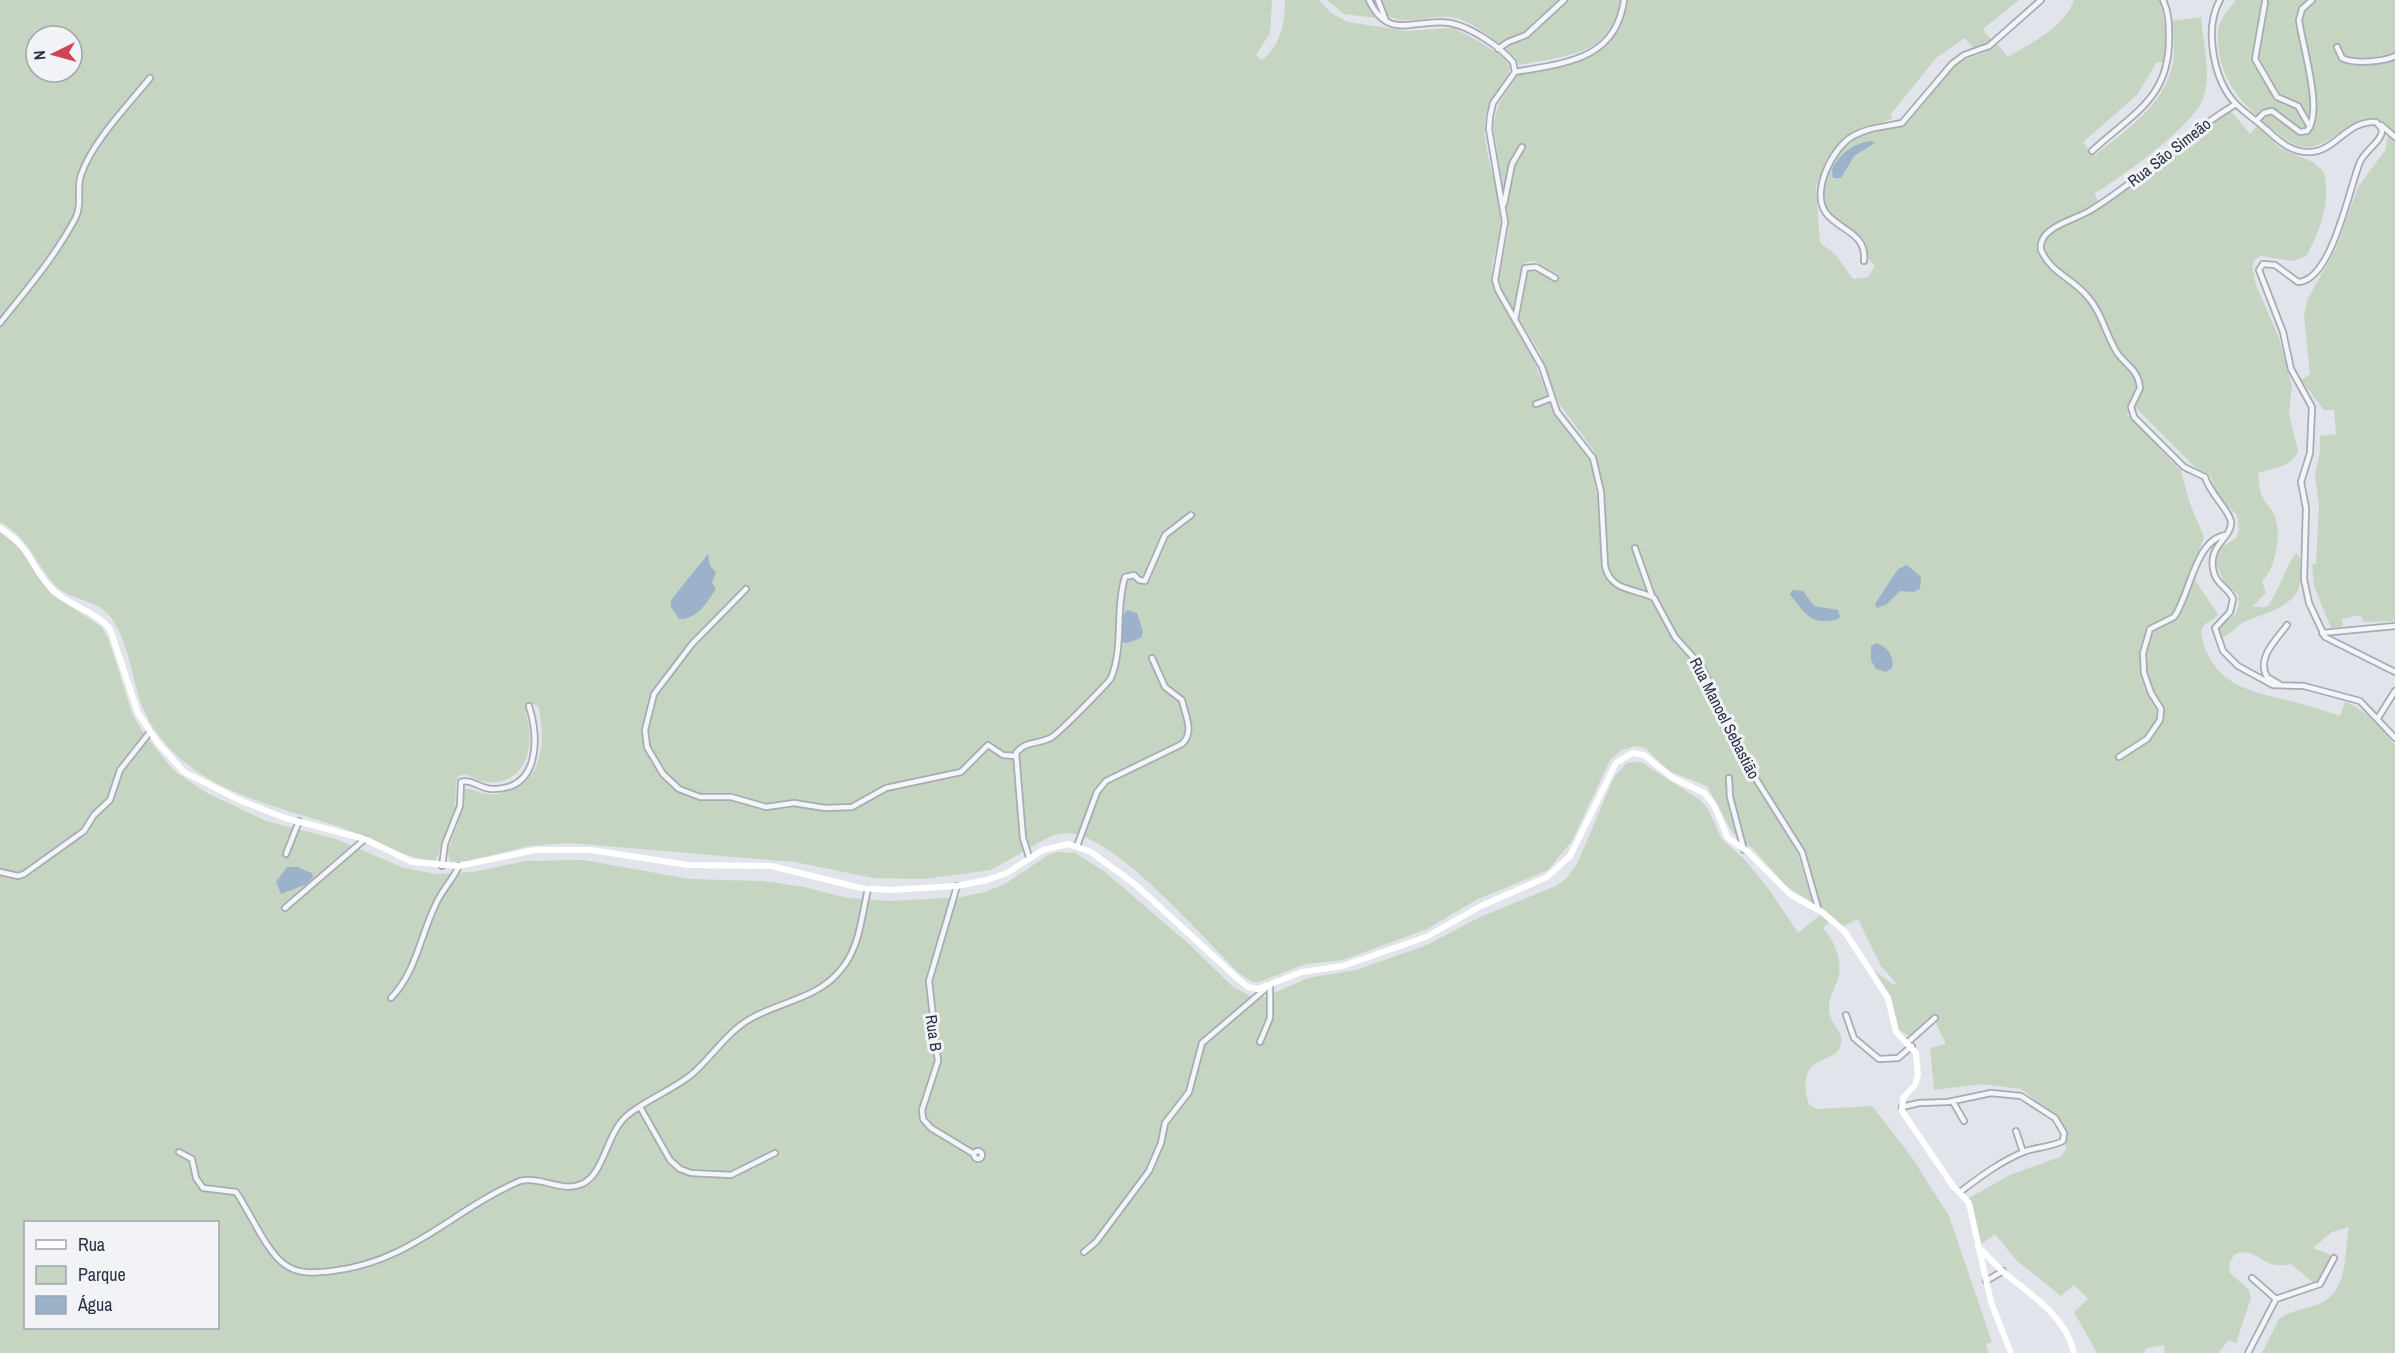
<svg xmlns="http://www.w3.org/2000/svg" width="2395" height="1353" font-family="'Archivo Narrow',sans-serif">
<rect width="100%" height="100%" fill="#e1e4ea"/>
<!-- green -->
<path fill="#c6d4c2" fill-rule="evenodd" d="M 0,0 L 1272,0 L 1270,33 L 1256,55 L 1262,60 C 1281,45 1285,23 1285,0 L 1319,0 L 1331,13 L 1348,22 L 1407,31 L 1453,28 L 1480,42 L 1503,57 L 1510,67 C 1509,83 1487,97 1485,120 C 1481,156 1504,192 1500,229 C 1498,247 1489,265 1492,283 L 1532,355 L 1552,409 L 1591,461 L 1599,509 L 1603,565 L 1608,580 L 1617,588 L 1646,596 L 1656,603 L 1676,641 L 1700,667 L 1745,767 L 1796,849 L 1813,903 L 1786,886 L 1753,849 L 1732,832 L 1707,786 L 1669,771 L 1645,748 L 1635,746 L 1621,750 L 1610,760 L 1572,841 L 1548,870 L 1476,900 L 1427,929 L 1343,960 L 1306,964 L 1259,982 L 1253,982 L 1240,974 C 1204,939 1121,842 1074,834 C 1064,832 1056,834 1047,838 L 991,870 L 924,879 L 873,878 L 795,862 L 570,843 L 529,846 L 468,861 L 450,862 L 448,851 L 463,809 L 464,789 C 473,788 484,796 496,794 C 541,789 548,744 538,706 L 533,704 L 528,705 C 524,713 528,719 529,728 C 533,756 520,785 487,782 C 479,782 472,776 464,774 L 459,776 L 456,782 L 455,808 L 436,860 C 410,862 364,835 337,826 C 263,803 172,784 141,703 C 131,675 128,637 108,614 C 94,599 70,600 56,586 C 34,563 31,539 0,522 ZM 36,36 L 72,36 L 72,72 L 36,72 Z
M 1327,0 L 1365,0 L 1376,18 L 1344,14 Z
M 1374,0 L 1621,0 C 1610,57 1566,55 1519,65 L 1515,57 C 1498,43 1477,24 1456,18 C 1427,11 1392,36 1374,0 Z
M 1628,0 L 2019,0 L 1983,29 L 1992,41 L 1974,49 L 1965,38 L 1937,57 L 1890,115 L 1893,119 L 1855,130 L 1838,144 L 1826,160 L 1816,187 L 1820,243 L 1835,254 L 1853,279 L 1868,277 L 1875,266 L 1868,258 L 1865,242 L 1860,236 L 1831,214 L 1825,205 L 1823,184 L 1829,169 L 1843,149 L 1856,138 L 1905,123 L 1958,62 L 1986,52 L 1997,44 L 2008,57 C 2032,42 2064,28 2074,0 L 2160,0 L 2165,24 L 2165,63 L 2157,62 L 2137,95 L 2083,142 L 2094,156 C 2125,131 2165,105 2173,63 C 2175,50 2173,35 2172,21 L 2201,17 C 2203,41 2211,72 2204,96 C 2194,127 2122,176 2094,194 L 2101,205 L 2160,166 L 2230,110 L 2250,134 L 2257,126 L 2280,148 L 2313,162 L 2323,171 C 2332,198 2320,233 2306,256 L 2293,261 L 2261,256 L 2255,259 L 2252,266 L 2256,285 L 2279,338 L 2292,386 L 2289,413 L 2298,451 C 2293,467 2271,468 2258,473 C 2259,480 2259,489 2262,496 C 2266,505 2274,511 2276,520 C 2281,535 2275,571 2262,581 L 2266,593 L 2252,607 C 2256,606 2263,608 2266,607 C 2273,605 2289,560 2296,553 L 2300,558 C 2299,567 2302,583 2298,590 C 2287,611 2261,613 2242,623 C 2232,629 2234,633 2220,638 L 2218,627 L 2236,614 L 2239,604 L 2238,595 L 2223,580 L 2216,563 L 2219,549 L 2236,538 L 2239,530 L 2237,515 L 2218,496 L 2210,475 L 2195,467 L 2135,407 L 2127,414 L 2181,471 L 2190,504 L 2204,537 L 2196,560 L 2196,582 L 2218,614 C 2215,622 2204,621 2202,629 C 2200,636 2204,645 2206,651 C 2221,686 2253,692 2286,700 C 2304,704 2322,710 2340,716 L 2345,702 C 2367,710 2380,728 2395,745 L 2395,1353 L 2262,1353 L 2279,1319 C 2291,1310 2306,1309 2319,1304 C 2349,1292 2344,1252 2349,1227 L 2332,1232 L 2313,1248 L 2331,1255 L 2322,1277 L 2314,1283 L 2291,1264 C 2285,1265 2277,1266 2271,1264 C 2258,1259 2249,1247 2234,1255 L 2229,1264 L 2230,1273 L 2249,1290 L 2251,1298 L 2236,1343 L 2229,1340 L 2218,1353 L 2165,1353 L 2164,1345 L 2147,1348 L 2143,1353 L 2097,1353 L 2074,1312 L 2088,1299 L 2074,1285 L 2061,1296 L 2016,1260 L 1995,1234 L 1980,1245 L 1969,1198 L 2010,1175 L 2060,1157 L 2066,1149 L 2067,1132 L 2057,1116 L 2021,1089 L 1982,1084 L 1934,1090 L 1930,1048 L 1946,1044 L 1933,1017 L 1910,1037 L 1899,1030 L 1891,997 L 1869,967 L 1894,985 L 1896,983 L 1881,966 L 1858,919 L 1843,926 L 1820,906 L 1801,844 L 1746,756 L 1702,662 L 1675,632 L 1662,604 L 1654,594 L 1636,547 L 1633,547 L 1649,592 L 1618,583 L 1611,576 L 1608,565 L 1605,502 L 1594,451 L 1558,402 L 1540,353 L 1519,319 L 1528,271 L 1542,273 L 1555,281 L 1559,275 L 1534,261 L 1526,262 L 1522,267 L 1514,311 L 1502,290 L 1499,277 L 1509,228 L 1508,216 L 1493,125 L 1499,103 L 1517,76 C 1570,58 1616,68 1628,0 Z
M 2236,0 L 2395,0 L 2395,621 L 2363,622 L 2361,615 L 2342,619 L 2343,626 L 2331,628 L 2314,586 L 2312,565 L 2316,563 L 2319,505 L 2315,475 L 2320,451 L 2320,436 L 2336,434 L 2334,410 L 2324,410 L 2301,380 L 2310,374 L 2304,316 L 2307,300 L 2336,249 L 2358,187 L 2386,149 L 2388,130 L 2380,120 C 2351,111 2333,149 2306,147 C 2293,147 2284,138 2274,130 C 2242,106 2215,76 2218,31 C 2219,19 2229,9 2236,0 Z
M 0,532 L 21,549 L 51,594 L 102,627 L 109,641 L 132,713 L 142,731 L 173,770 L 205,792 L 266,821 L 336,839 L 404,868 L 436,874 L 473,872 L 526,861 L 583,860 L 690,879 L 764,881 L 804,887 L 848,898 L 890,901 L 961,897 L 985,892 L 1005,884 L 1048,855 L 1057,852 L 1075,853 L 1104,871 L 1190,945 L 1233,987 L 1252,997 L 1265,997 L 1308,978 L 1356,970 L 1427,945 L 1480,917 L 1556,886 L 1567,878 L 1578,862 L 1614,777 L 1627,763 L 1641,762 L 1700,800 L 1708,809 L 1721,838 L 1744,859 L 1768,888 L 1798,933 L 1820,915 L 1829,922 L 1823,928 C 1835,941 1843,962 1838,979 C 1834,990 1828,999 1829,1010 C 1829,1024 1844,1030 1841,1044 C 1836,1067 1793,1051 1809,1105 L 1817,1109 L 1872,1106 L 1913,1159 L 1949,1216 L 1992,1342 L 1986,1344 L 1988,1353 L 0,1353 ZM 26,1222 L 218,1222 L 218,1328 L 26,1328 Z"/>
<!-- water -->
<path fill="#9cb1ca" d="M 1872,141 L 1875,143 L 1854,156 L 1841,178 L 1833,178 L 1832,169 C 1841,152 1854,143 1872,141 Z
M 708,554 L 710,566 L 716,572 L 712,583 L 716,589 C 707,602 697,620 679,619 L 671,607 L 671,600 Z
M 1907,565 L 1921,577 L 1920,589 L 1914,592 L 1900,591 L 1887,604 L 1877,608 L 1875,604 L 1898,569 Z
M 1792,590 L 1803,591 L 1814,606 L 1838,610 L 1840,617 C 1836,621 1833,620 1827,621 C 1807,622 1802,608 1790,595 Z
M 1127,610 L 1137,613 L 1143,632 L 1141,638 L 1127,643 L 1122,642 C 1119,633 1121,617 1127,610 Z
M 1876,643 C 1887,646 1895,657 1892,668 L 1886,672 L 1876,669 L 1871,660 L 1871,646 Z
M 287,867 L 297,867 L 312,873 L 313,877 L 307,884 L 281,894 L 276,882 Z"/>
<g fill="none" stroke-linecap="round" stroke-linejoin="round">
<!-- street casing -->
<g stroke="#a6abb4" stroke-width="8">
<path id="street" d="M 1369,0 C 1389,43 1417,17 1450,23 C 1471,27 1499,46 1513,62 L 1515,72 L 1493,103 L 1490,116 L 1489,129 L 1505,222 L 1495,280 L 1498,290 L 1542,367 L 1557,412 L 1593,458 L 1601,492 L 1605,566 C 1611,592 1635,588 1654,598 L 1675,637 L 1702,667 L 1744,760 L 1802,852 L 1818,908
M 1378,0 L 1386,21
M 2220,0 C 2204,28 2213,80 2236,104 C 2245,113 2257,121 2267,130 C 2280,142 2292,153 2311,152 C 2335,151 2348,120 2376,122 L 2382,129 C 2383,141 2365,150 2360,162 C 2349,188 2332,281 2298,282 L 2275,265 L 2263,264 L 2259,270 L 2283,332 L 2291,369 L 2312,407 L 2310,453 L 2301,482 L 2306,508 L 2304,579 L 2309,603 L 2325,637 L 2395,672
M 2265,2 L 2255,59 L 2277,97 L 2298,106 L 2310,127
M 2337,47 L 2342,58 C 2353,64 2384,62 2395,56
M 1498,49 L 1508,42 L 1526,35 L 1564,0
M 1515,72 C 1565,63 1616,60 1624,0
M 2236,104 C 2184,135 2142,179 2091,210 C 2076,220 2037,227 2041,250 C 2051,273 2072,278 2087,296 C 2102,312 2106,336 2118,354 C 2128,367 2138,370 2140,388 L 2131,407 L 2134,417 L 2184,467 L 2205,477 C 2210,494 2230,511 2231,522 C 2232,539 2206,545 2214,573 C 2217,585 2229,588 2233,599 L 2230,612 L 2215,628 L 2223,651 L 2238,666 L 2273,685 L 2304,686 L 2360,701 L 2395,738
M 2256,121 L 2264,113 L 2272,111 L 2300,132 L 2307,131 C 2324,112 2302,45 2299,20 L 2302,9 L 2312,0
M 2381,125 L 2395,137
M 2092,151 C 2133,113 2170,98 2169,37 C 2169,24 2169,12 2163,0
M 1504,204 L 1512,164 L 1522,147
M 1864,261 C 1867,233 1840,231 1826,213 C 1810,192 1833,147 1853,136 C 1869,127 1885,127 1902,123 L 1952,64 L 1964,55 L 1989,46 L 2041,0
M 1515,320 L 1525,268 L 1536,267 L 1555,278
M 0,323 C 27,289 54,258 75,219 C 83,204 76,190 81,175 C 92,142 128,105 150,78
M 1536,404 L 1552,398
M 1635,548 L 1652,596
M 746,589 L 692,644 L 654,694 L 645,730 L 647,747 L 663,774 L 679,789 L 700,797 L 731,797 L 766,807 L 794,803 L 825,808 L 852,807 L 886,788 L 961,772 L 988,745 L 1003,755 L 1015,756
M 2322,633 L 2395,626
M 2279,684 L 2267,677 C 2256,658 2276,640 2287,625
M 2378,718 L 2395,691
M 2119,757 L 2147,739 L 2160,720 L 2161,709 L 2151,693 L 2144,673 L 2143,653 L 2150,629 L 2174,617 C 2190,595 2195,539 2226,535
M 1729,778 L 1730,797 L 1744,850
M 1077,846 L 1097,792 L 1106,781 L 1182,744 C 1195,732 1185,715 1182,700 L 1165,687 L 1152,658
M 286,854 L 299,821
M 1029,857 L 1023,838 L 1016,753 C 1026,740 1039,745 1052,737 C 1059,733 1109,682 1111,678 C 1124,647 1115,609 1125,577 L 1134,575 L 1139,580 L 1145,581 L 1165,535 L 1191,515
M 442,866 L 445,844 L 460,806 L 461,782 C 470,778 481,789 492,789 C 540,790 539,739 529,706
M 0,872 L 18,876 L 24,874 L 84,831 L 94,815 L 110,800 L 120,770 L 150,732
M 957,886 L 929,981 L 938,1061 L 922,1110 L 923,1119 L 931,1128 L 974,1154
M 285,908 L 365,839
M 391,998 C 416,972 420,937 435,906 C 441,891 452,881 459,866
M 1846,1015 L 1854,1038 L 1879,1059 L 1898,1058 L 1912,1046
M 1260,1042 L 1270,1018 L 1270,985
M 1908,1042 L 1935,1018
M 1953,1102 L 1964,1121
M 640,1107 L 670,1160 L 680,1169 L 691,1173 L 731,1175 L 775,1153
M 1902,1107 L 1919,1103 L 1948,1102 L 1991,1093 L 2021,1096 L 2055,1118 L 2064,1133 L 2063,1141 C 2051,1147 2038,1147 2026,1151 C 2001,1161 1981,1176 1960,1192
M 2016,1131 L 2023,1152
M974 1155a4 4 0 1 1 8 0a4 4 0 1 1-8 0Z
M 179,1152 L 192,1159 L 196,1178 L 203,1188 L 236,1192 C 250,1212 266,1251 284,1264 C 299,1275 315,1273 332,1271 C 411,1262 452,1210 520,1181 C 542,1176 562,1193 582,1184 C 605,1174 606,1131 629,1114 C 648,1099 672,1090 691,1075 C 711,1058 727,1032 750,1019 C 779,1002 815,999 838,973 C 860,950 861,918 868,889
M 1084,1252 L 1096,1242 L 1149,1171 L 1161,1143 L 1165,1123 L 1189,1092 L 1202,1043 L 1270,985
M 2252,1278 L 2276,1299
M 1986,1281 L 2003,1271
M 2248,1353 L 2276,1299 L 2320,1284 L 2334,1258"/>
</g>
<!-- street -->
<use href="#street" stroke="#f4f5f8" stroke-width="4.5"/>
<!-- secondary -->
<path stroke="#fff" stroke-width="6" d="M 0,528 C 34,549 31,571 55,592 C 72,607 95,611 110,629 L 138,713 L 158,743 L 184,772 L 239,800 L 285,818 L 365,839 L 412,862 L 459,866 L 535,850 L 591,850 L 688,865 L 771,866 L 861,888 L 889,890 L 957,886 L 987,880 L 1007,873 L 1043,850 L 1068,844 L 1091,852 L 1136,885 L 1238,979 L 1248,987 L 1258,989 L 1302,972 L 1343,966 L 1426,937 L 1481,906 L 1547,877 L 1570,856 L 1616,763 L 1632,753 L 1644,755 L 1673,778 L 1704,793 L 1714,805 L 1728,838 L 1747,851 L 1791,895 L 1822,912 L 1845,932 L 1888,998 L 1896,1032 L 1916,1053 L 1918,1075 L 1915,1085 L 1903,1098 L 1902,1111 L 1953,1186 L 1969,1203 L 1991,1302 L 2011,1353
M 1978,1247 C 1986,1254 1993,1262 2001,1270 C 2029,1294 2065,1314 2074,1353"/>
</g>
<g text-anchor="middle" stroke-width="6" stroke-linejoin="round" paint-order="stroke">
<!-- street labels -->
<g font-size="16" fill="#293142" stroke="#f1f3f7">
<text transform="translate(2169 152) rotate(-38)" y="6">Rua São Simeão</text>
<text transform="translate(1725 718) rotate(63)" y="6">Rua Manoel Sebastião</text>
<text transform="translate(934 1033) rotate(82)" y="6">Rua B</text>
</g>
</g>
<!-- legend -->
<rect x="24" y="1221" width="195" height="108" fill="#f1f3f7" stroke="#a1a5af" stroke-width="1.5"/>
<rect x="36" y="1240" width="30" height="9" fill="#ffffff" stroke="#a1a5af" stroke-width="1.5"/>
<text x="78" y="1251" font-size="18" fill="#293142">Rua</text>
<rect x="36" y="1266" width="30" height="18" fill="#c6d4c2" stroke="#a1a5af" stroke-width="1.5"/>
<text x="78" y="1281" font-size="18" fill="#293142">Parque</text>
<rect x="36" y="1296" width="30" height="18" fill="#9cb1ca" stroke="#a1a5af" stroke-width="1.5"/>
<text x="78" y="1311" font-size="18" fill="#293142">Água</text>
<!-- north arrow -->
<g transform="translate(54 54) rotate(265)"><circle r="28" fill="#f1f3f7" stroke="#a1a5af" stroke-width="1.5"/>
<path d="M0-4.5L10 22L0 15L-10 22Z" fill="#d04555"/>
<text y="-9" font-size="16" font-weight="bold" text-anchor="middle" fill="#293142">N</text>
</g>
</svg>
